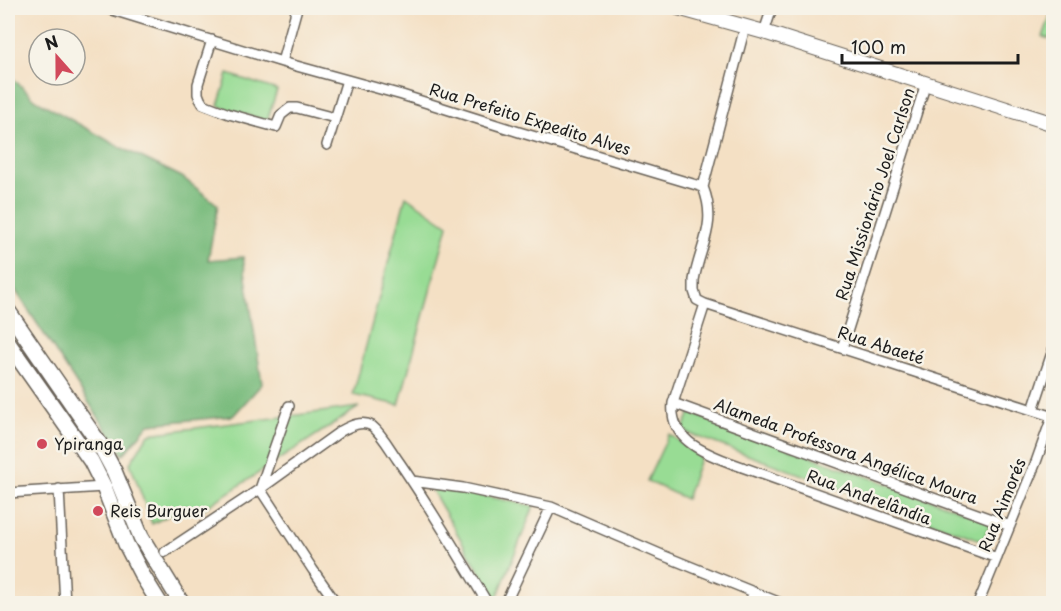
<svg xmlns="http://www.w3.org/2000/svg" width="1061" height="611" font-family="'Playpen Sans',sans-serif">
<rect width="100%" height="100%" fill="#f7f3e8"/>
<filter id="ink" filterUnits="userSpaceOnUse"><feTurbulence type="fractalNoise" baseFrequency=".0167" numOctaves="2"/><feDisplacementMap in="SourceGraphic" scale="12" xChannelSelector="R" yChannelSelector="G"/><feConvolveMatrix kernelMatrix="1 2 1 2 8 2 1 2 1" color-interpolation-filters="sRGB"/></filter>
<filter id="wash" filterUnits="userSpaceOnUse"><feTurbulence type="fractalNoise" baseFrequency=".008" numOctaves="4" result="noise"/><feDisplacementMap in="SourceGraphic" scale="24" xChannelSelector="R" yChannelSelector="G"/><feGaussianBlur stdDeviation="1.35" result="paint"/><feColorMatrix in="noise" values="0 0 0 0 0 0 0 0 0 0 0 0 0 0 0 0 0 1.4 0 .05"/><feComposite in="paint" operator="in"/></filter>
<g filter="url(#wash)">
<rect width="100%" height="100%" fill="#f4e0c4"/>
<!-- green -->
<path fill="#98dc94" stroke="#5a7c58" stroke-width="1.5" d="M 1053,8 L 1054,8 L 1053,40 L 1043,37 Z
M 228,74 L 277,90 L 267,121 L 218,106 Z
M 406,196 L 448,225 L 399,405 L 353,395 Z
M 8,397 L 12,440 L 12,470 L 8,471 Z
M 359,407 L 199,512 L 187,506 L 152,524 L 130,463 L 149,434 Z
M 690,413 L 991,521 L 983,541 L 682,431 Z
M 669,434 L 701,456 L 686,499 L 647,481 Z
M 429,485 L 534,506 L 496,600 Z"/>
<!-- forest -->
<path fill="#7abc7e" stroke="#4b6c4d" stroke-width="1.5" d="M 8,74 L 36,100 L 116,145 L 182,177 L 218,205 L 208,260 L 243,257 L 262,384 L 233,416 L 149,424 L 123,455 L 8,279 Z"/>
</g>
<g filter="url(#ink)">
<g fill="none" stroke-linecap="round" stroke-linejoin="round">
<!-- minor casing -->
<g stroke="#686157" stroke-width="12">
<path id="minor" d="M 106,8 L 282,62 L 402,95 L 519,132 L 703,187
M 745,27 L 703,187 C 718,225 700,245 694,280 L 694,291 L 697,300 L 705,304 L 1054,417
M 764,32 L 772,8
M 212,40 L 198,84 L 198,94 L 200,99 L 203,104 L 229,114 L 276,127 L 281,115 L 290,108 L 297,108 L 335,118
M 282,62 L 297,8
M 327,145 L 347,80
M 705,304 L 673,403 C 669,440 703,452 731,463 L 997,558
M 842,348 L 926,83
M 673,403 L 1010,526
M 289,406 L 260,489 L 313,570 L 337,604
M 1033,410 L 1054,347
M 412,481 L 463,488 L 551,507 L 662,555 L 783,604
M 59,489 L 65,604
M 8,493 L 104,487
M 165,552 L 260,489 L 341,431 C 350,426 362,420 372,426 C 382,434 390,449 397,459 C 430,506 458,555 488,604
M 505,604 L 551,507
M 749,604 L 754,592
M 978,604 L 1036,462 L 1052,417"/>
</g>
<!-- secondary casing -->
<g stroke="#686157" stroke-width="16">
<path id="secondary" d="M 678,8 L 764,32 L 1054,124"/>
</g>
<!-- primary casing -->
<g stroke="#686157" stroke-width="18">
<path id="primary" d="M 8,311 L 99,443 L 114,471 L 141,537 L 182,604
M 8,343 L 91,461 L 104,487 L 126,544 L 142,575 L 160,604"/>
</g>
<!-- minor -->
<use href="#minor" stroke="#fff" stroke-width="9"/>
<!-- secondary -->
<use href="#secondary" stroke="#fff" stroke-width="14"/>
<!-- primary -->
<use href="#primary" stroke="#fff" stroke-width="15"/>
</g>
</g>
<!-- markers -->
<g fill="#d1495b" stroke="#f7f3e8" stroke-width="2">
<circle cx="42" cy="444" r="6"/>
<circle cx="98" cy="511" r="6"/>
</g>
<g text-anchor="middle" stroke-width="5" stroke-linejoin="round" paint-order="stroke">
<!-- street labels -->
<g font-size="16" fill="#1c1c1c" stroke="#f7f3e8">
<text transform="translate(530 119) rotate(17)" y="6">Rua Prefeito Expedito Alves</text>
<text transform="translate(875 194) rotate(-72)" y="6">Rua Missionário Joel Carlson</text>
<text transform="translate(881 345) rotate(18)" y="6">Rua Abaeté</text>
<text transform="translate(846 451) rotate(20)" y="6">Alameda Professora Angélica Moura</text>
<text transform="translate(869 497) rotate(20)" y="6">Rua Andrelândia</text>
<text transform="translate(1002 505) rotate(-68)" y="6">Rua Aimorés</text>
</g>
<!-- poi labels -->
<g font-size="16" fill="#1c1c1c" stroke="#f7f3e8" text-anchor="start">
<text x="54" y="450">Ypiranga</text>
<text x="110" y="517">Reis Burguer</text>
</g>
</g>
<!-- margin -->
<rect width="1061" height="611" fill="none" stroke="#f7f3e8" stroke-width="30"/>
<!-- north arrow -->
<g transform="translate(57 57) rotate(339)"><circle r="28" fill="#f7f3e8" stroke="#9f9d96" stroke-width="1.5"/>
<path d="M0-4.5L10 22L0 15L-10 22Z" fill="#d1495b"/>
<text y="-9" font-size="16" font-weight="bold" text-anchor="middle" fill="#1c1c1c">N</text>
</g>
<!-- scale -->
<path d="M842 54v9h176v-9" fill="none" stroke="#1c1c1c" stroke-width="3"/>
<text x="851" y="54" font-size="18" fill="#1c1c1c" stroke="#f7f3e8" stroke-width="4.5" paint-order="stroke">100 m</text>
</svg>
